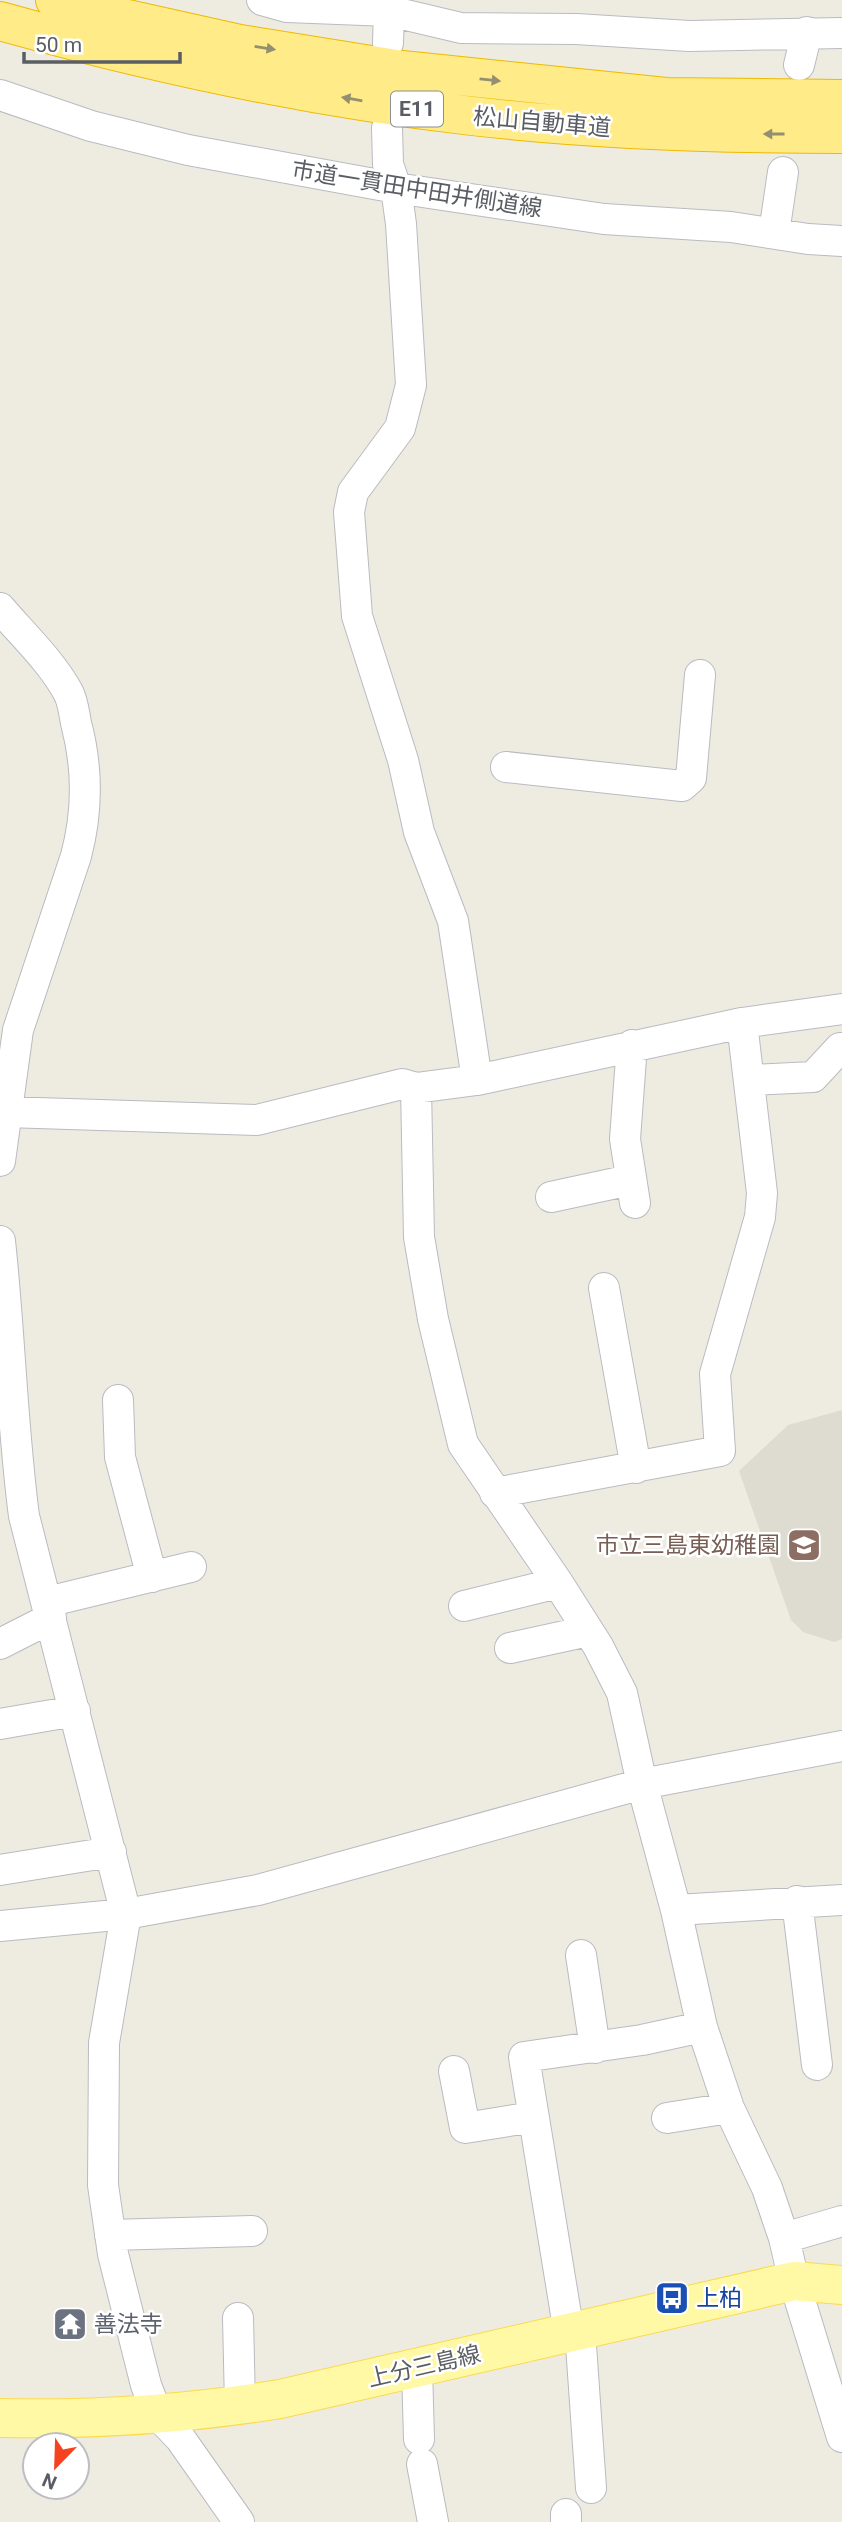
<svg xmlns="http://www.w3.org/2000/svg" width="842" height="2522" font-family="Roboto,'Noto Sans JP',sans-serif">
<rect width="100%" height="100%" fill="#eeece1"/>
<!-- education -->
<path fill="#dedcd0" d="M 842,1410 L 842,1639 L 834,1642 L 803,1632 L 791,1620 L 739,1471 L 788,1425 Z"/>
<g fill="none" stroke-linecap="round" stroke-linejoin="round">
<!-- minor casing -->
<g stroke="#b9bbc1" stroke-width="32">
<path id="minor" d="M 262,0 L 287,7 L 389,11 L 461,28 L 576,29 L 689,36 L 842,33
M 383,0 L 389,11 L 388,43
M 799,65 L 807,32
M 0,95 L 91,126 L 188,150 L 396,188 L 604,219 L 731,227 L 808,239 L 842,241
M 774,233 L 783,172
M 0,608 C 23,635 51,661 68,692 C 73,701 74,713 76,723 C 88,768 88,811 76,856 L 18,1030 L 0,1161
M 506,767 L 682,786 L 691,778 L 700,675
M 632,1045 L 625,1139 L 635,1203
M 477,1080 L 742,1023 L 842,1009
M 750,1080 L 813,1077 L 840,1048 L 842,1050
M 416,1088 L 419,1237 L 433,1319 L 463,1444 L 558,1583 L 598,1646 L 622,1693 L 642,1784 L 676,1910 L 702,2027 L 729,2108 L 767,2188 L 784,2238 L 794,2281 L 842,2437
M 6,1112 L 257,1120 L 402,1084 L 416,1088 L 477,1080 L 453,921 L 419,832 L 403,760 L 357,616 L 349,512 L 353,492 L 400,428 L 411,385 L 401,224 L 396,188 L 388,164 L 387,128
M 551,1197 L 630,1180
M 0,1241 C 10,1333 12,1425 24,1516 L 126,1914 L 104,2043 L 103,2185 L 113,2254 L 146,2385 L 157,2414 L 180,2438 L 239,2522
M 604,1288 L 636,1468
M 118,1400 L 120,1457 L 152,1577
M 495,1493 L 720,1451 L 715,1374 L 760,1217 L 762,1193 L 742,1023
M 47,1602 L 191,1567
M 464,1606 L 558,1583
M 0,1644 L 51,1618
M 510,1648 L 588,1631
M 0,1724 L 75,1711
M 0,1870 L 111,1852
M 797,1901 L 817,2065
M 676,1910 L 842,1900
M 0,1926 L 126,1914 L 258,1890 L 642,1784 L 842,1746
M 581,1955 L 595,2048
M 454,2071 L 465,2128 L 533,2117
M 667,2118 L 729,2108
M 110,2235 L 252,2231
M 784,2238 L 842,2221
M 238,2318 L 240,2405
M 580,2331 L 591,2488
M 569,2333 L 524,2057 L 642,2040 L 702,2027
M 417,2368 L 419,2439
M 422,2464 L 433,2522
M 566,2514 L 566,2522"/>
</g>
<!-- major casing -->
<g stroke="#fcda4c" stroke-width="40">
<path id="major" d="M 0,2418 C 94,2420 187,2414 280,2399 L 794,2281 L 842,2285"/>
</g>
<!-- highway casing -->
<g stroke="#efb900" stroke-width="40">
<path id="highway" d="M 55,0 L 105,14 L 240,44 L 402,70 L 666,97 L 842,99
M 0,21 C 154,64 312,98 472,116 C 595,130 718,134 842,134"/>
</g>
<!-- minor -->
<use href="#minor" stroke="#fff" stroke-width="30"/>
<!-- major -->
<use href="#major" stroke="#fff8a5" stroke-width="38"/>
<!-- highway -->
<use href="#highway" stroke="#ffeb87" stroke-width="38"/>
</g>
<!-- one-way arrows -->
<defs><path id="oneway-solid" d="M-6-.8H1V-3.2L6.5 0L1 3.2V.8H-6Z" transform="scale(1.75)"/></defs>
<g fill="#948f70">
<use href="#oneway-solid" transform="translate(265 48) rotate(9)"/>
<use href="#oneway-solid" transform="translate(490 80) rotate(6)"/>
<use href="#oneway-solid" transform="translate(352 99) rotate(-170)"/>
<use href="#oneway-solid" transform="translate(774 134) rotate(180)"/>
</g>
<!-- icons -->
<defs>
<g id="school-square" transform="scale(1.75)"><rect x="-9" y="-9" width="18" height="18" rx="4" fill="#8d6e63" stroke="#fff"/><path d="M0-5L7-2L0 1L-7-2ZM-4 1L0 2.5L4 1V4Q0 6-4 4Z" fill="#fff"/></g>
<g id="bus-square" transform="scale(1.75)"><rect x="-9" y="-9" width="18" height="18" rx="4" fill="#1a4fb4" stroke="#fff"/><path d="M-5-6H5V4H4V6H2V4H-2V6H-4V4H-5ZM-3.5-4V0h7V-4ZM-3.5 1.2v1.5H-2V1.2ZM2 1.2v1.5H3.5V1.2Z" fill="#fff"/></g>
<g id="temple-square" transform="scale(1.75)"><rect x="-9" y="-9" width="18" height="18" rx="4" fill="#6b7280" stroke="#fff"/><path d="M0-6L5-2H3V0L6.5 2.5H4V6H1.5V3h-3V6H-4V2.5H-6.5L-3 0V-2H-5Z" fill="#fff"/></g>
</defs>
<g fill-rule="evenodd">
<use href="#school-square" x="804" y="1545"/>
<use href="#bus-square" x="672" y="2298"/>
<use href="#temple-square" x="70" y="2324"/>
</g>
<g text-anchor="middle" stroke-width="5" stroke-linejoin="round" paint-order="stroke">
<!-- shield labels -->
<rect fill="#fff" stroke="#8c8e92" stroke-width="2" x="391" y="91.5" width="52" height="35" rx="5"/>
<g font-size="21" font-weight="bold" fill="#5a5d63">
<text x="417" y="116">E11</text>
</g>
<!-- street labels -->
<g font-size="23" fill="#5a5d63" stroke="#fff">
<text transform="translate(542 122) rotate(5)" y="8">松山自動車道</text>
<text transform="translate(417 189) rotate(9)" y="8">市道一貫田中田井側道線</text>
<text transform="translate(424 2366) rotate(-13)" y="8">上分三島線</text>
</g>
<!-- education labels -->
<g font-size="23" fill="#785e54" stroke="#fff" text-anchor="end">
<text x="780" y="1553">市立三島東幼稚園</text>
</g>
<!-- transit labels -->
<g font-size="23" fill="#164399" stroke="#fff" text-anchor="start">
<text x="696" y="2306">上柏</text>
</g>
<!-- worship labels -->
<g font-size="23" fill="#5b616d" stroke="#fff" text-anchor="start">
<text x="94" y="2332">善法寺</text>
</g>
</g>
<!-- north arrow -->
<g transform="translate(56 2466) rotate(203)"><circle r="33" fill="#ffffff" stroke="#bdbec1" stroke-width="2"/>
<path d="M0-5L12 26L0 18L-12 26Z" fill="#f6421f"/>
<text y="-10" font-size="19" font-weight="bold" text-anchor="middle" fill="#5a5d63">N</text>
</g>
<!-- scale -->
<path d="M24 52v10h156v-10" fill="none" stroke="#5a5d63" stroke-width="3.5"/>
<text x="35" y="52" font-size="21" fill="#5a5d63" stroke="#ffffff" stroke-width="5" paint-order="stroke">50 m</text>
</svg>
